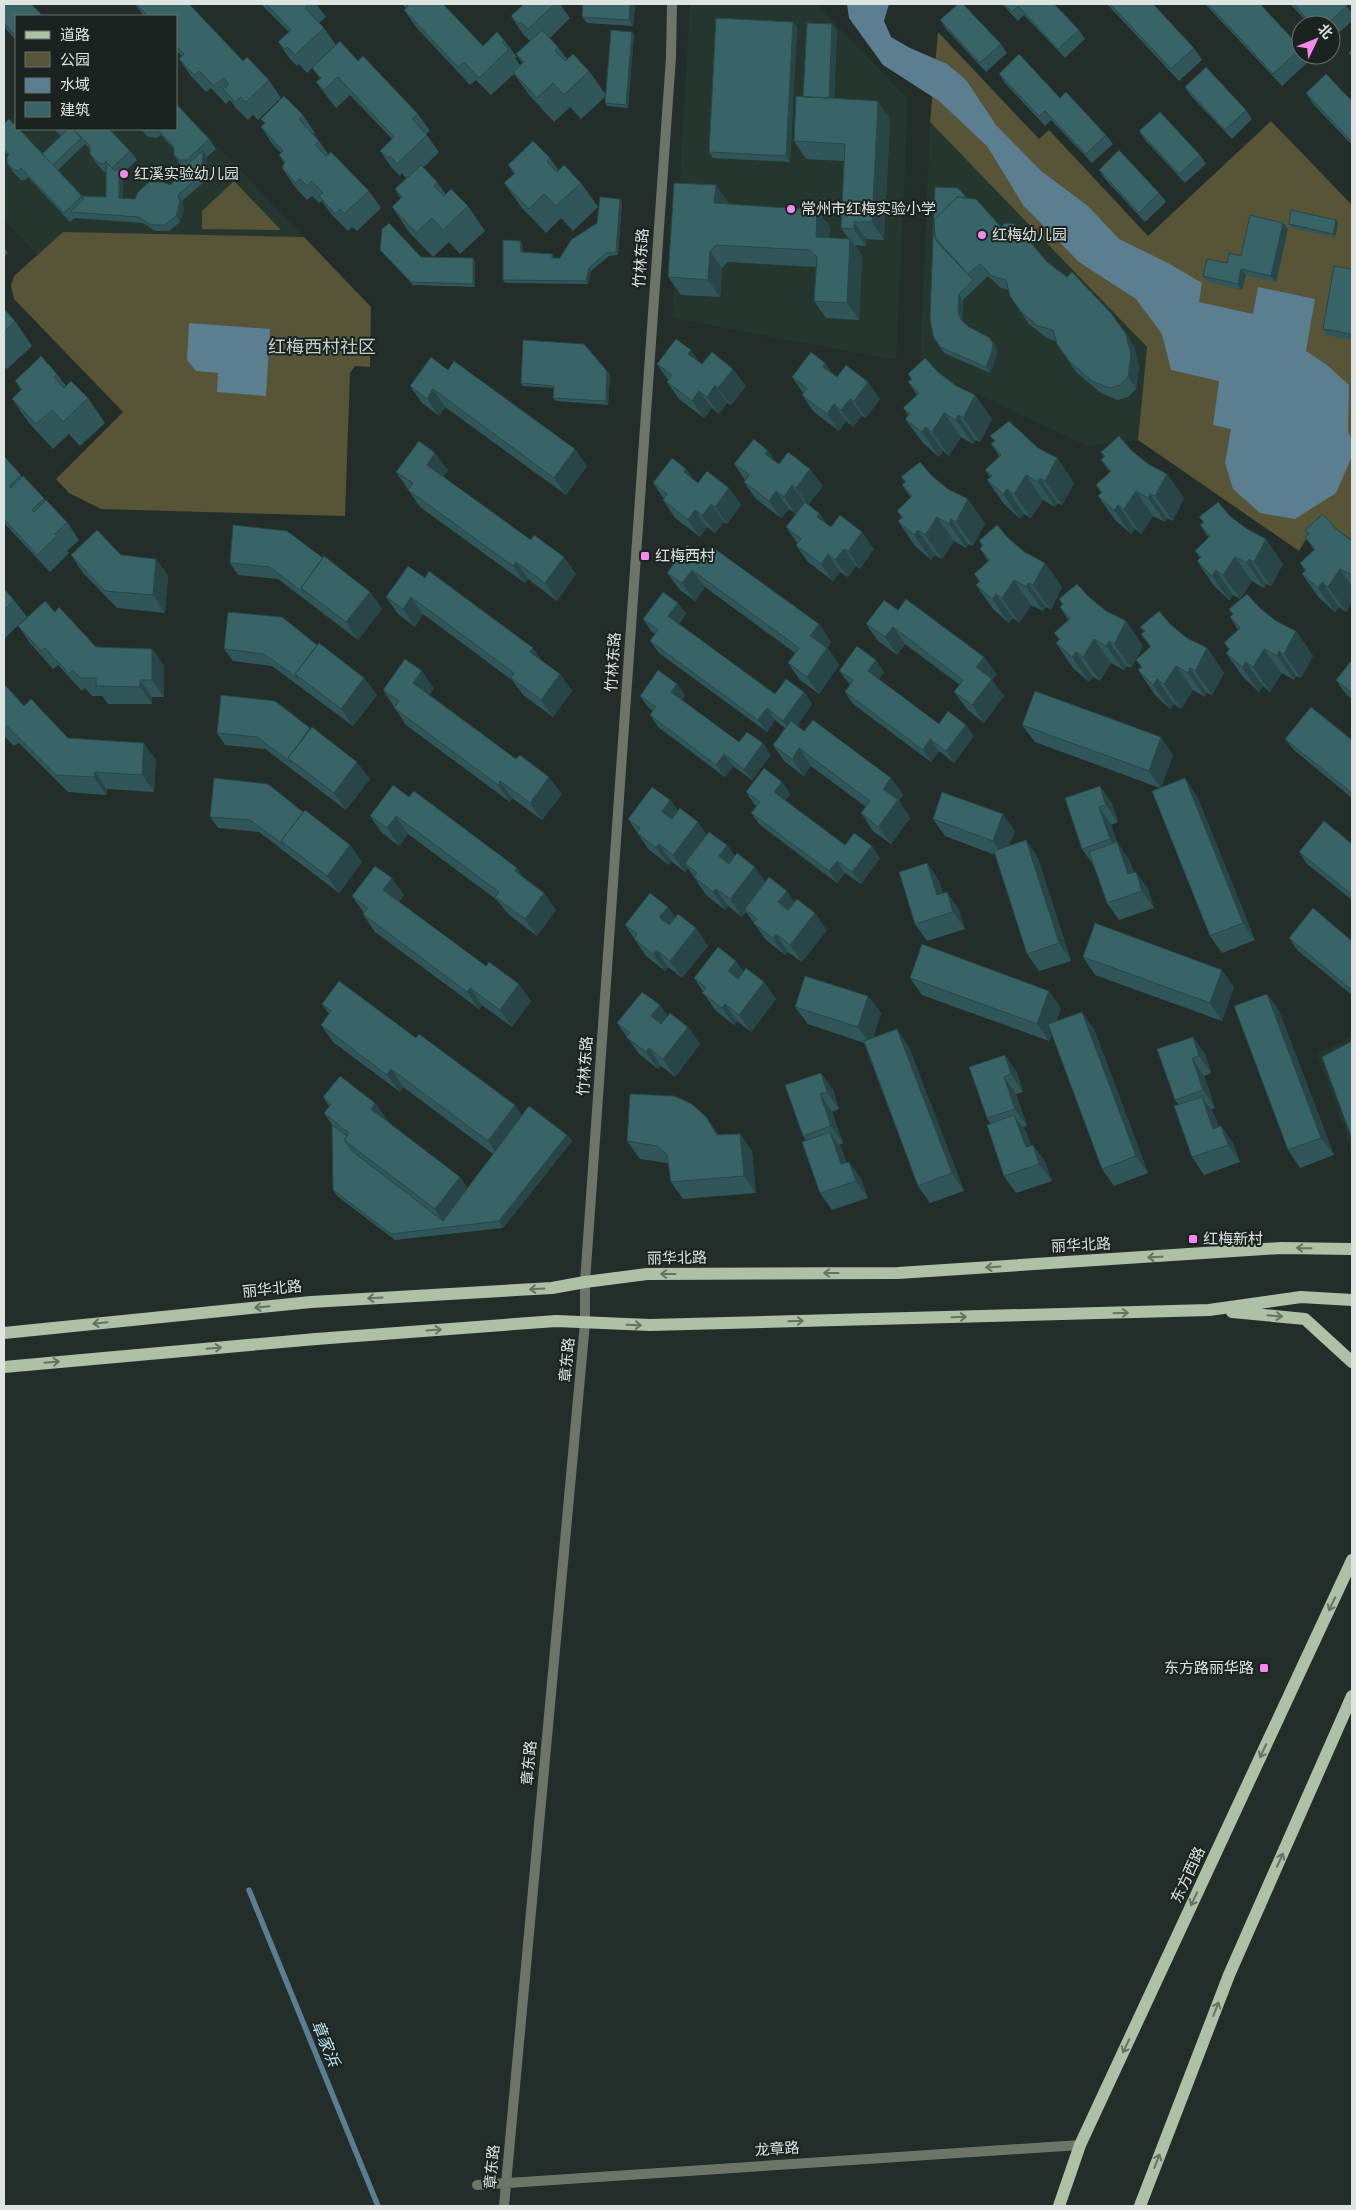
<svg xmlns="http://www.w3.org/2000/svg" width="1356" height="2210" font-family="Commissioner,'Noto Sans SC',sans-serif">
<rect width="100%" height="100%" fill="#232d29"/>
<!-- built -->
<path fill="#25362f" d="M 690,4 L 816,4 L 908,99 L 896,360 L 672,318 Z
M 176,102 L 304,237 L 63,232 L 37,255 L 4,219 L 4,126 L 16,114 L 16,129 L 176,129 Z
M 930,122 L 1147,347 L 1138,440 L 1088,446 L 920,367 Z
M 1352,1036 L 1352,1152 L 1317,1054 Z"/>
<!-- green -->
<path fill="#575438" d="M 938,32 L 1039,139 L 1049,130 L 1148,236 L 1271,121 L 1352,205 L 1352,540 L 1319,517 L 1299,551 L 1138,440 L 1147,347 L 930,122 Z
M 234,181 L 281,230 L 202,229 L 202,211 Z
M 63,232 L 304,237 L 371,307 L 370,367 L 355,366 L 350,373 L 345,516 L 101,509 L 69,493 L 56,479 L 123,412 L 14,299 L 11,286 L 14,276 Z"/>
<!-- water -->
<path fill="#5c7e91" d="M 847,4 L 889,4 L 884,21 L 891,37 L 910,48 L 947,64 L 966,80 L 996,125 L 1041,171 L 1088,206 L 1119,239 L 1168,263 L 1202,283 L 1199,302 L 1253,314 L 1258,287 L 1315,299 L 1306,351 L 1327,365 L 1349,385 L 1348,432 L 1352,439 L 1352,456 L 1336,493 L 1295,519 L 1260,513 L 1233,489 L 1225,463 L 1231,429 L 1213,425 L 1219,381 L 1171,370 L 1162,334 L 1136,299 L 1079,262 L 1023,205 L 987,146 L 939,101 L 883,65 L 849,18 Z
M 189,323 L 270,329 L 266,396 L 217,392 L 218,373 L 196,371 L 187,360 Z"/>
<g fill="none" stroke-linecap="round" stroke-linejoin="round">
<!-- stream -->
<path stroke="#5c7e91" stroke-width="5.5" d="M 249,1890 L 378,2206"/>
<!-- street -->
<path stroke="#6c7568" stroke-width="10" d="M 477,2185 L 1080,2145
M 504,2206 L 585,1323 L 585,1282 L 671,57 L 672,4"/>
<!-- primary -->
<path stroke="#aec0a6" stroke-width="12" d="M 1232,1312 L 1305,1319 L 1352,1362
M 4,1333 L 311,1302 L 552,1288 L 585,1282 L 647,1274 L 898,1273 L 1281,1248 L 1352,1249
M 316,1339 L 556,1321 L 650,1325 L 1209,1310 L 1301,1297 L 1352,1300
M 1059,2206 L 1080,2145 L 1352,1560
M 1140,2206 L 1229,1975 L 1352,1696"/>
<!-- primary-bridge -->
<path stroke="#aec0a6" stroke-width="12" d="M 4,1367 L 316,1339"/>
</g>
<!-- wall -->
<path fill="#315659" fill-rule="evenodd" d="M 4,4 L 41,14 L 42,16 L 16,16 L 16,40 L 4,27 Z
M 135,4 L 189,4 L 243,61 L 269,80 L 281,98 L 258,120 L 253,115 L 248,120 L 235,107 L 230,100 L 226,104 L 211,88 L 206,92 L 191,76 L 179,59 L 182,56 L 176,51 L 176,16 L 144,16 Z
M 261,4 L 316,4 L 326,17 L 319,23 L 324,28 L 336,45 L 307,73 L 299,64 L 297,66 L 290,59 L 278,42 L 289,32 Z
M 402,4 L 443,4 L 483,46 L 504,40 L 517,57 L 515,58 L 520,65 L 522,63 L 516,54 L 530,41 L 523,34 L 511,16 L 523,5 L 522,4 L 560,4 L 570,18 L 550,38 L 558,47 L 567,59 L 589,71 L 606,95 L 632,32 L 634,35 L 628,108 L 607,106 L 605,103 L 605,97 L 581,119 L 570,107 L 554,122 L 530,96 L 514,74 L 491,95 L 476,80 L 470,85 L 416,27 L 404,10 L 406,8 Z
M 583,4 L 635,4 L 633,26 L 587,23 L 582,17 Z
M 1002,4 L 1054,4 L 1079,30 L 1085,39 L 1065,58 L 1024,15 L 1018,21 Z
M 1107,4 L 1153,4 L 1194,48 L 1202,60 L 1179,81 Z
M 1205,4 L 1260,4 L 1301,48 L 1301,55 L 1306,55 L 1310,60 L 1282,86 Z
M 1290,4 L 1345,4 L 1352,13 L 1352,21 L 1331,40 L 1331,25 L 1310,25 Z
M 940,20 L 1001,44 L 1007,53 L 986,72 L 946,29 Z
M 793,22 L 797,28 L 790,162 L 713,158 L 709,152 Z
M 832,24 L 837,30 L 834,99 L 890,118 L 884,240 L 866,239 L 866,246 L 855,245 L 862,256 L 859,320 L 826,318 L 814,301 L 816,267 L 728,262 L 722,268 L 720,297 L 681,295 L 668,277 L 728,202 L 728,204 L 817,210 L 830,227 L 829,238 L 849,239 L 841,228 L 844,161 L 806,159 L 794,141 L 803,97 Z
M 358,61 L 418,114 L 430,131 L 426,134 L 439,152 L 423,168 L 437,182 L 446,195 L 468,206 L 485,231 L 460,254 L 449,242 L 433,257 L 409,232 L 392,207 L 401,199 L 395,189 L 406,178 L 402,173 L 400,176 L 392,168 L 380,151 L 392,139 L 350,95 L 336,108 L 329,99 L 316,82 L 320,79 L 312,68 Z
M 999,74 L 1060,98 L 1106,135 L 1113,144 L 1092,163 L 1051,120 L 1045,126 L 1005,83 Z
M 1185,87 L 1246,110 L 1252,119 L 1232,139 L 1191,96 Z
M 1306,93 L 1352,101 L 1352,145 L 1314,105 Z
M 303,115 L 315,133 L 313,134 L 319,141 L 328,154 L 369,191 L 381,208 L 357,231 L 352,227 L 348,231 L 331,214 L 322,201 L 319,203 L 312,196 L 307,200 L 294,186 L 282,168 L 284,163 L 279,155 L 281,153 L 273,145 L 261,127 L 265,124 L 261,119 Z
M 4,124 L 42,154 L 61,136 L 54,129 L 109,129 L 130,151 L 137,160 L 123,173 L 123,198 L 135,199 L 170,185 L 188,169 L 186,169 L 180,164 L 174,155 L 174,149 L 161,135 L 157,138 L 148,137 L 141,129 L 176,129 L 209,139 L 216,149 L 207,157 L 205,181 L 182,201 L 184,208 L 180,222 L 169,231 L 155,231 L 143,223 L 74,218 L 70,222 L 28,177 L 25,180 L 21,180 L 13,172 L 7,163 L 8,155 L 4,151 ZM 84,143 L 90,149 L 90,154 L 96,163 L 104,172 L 106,172 L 106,197 L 82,196 L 58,170 L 85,144 Z
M 1139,131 L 1200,155 L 1206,164 L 1185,183 L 1145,140 Z
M 550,158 L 559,171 L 581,183 L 598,207 L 573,231 L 561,218 L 546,233 L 522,208 L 504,183 L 514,174 L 508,165 Z
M 1099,170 L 1159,193 L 1166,202 L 1145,222 L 1105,179 Z
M 935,187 L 967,198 L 1001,227 L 1047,262 L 1134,346 L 1139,367 L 1136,389 L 1128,397 L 1118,400 L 1101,393 L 1077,373 L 1057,344 L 1056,341 L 1047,338 L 1029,324 L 1021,312 L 1009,290 L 1001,288 L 988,276 L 963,300 L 962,318 L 964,323 L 969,327 L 994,344 L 997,350 L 996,357 L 990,373 L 944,353 L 940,347 Z
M 620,199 L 622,202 L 618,255 L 609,256 L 591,271 L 588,284 L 505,283 L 503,280 L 520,241 L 522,244 L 523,253 L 552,254 L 554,258 L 560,258 L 597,223 Z
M 1336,220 L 1338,223 L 1335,237 L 1291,228 L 1289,224 Z
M 1283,223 L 1288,229 L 1276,282 L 1246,275 L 1242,290 L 1208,282 L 1203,276 L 1241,256 Z
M 4,247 L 8,253 L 4,257 Z
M 380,250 L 421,257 L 475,261 L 475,287 L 413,285 Z
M 1352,269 L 1352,340 L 1327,335 L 1323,329 Z
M 4,309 L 15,321 L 32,346 L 7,369 L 4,366 Z
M 698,361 L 702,364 L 746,386 L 731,405 L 727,403 L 719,414 L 712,408 L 704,418 L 679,399 L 667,382 L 668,380 L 657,364 Z
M 825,363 L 833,374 L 837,377 L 880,399 L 866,418 L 862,416 L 853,427 L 846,421 L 839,431 L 814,412 L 802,395 L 803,393 L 792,377 Z
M 448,370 L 575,449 L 587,466 L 566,495 L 445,407 L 439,416 L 422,403 L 410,386 Z
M 607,371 L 610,374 L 608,405 L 556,401 L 553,398 L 554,388 L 523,386 L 521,383 Z
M 938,372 L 955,385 L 975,395 L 992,419 L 980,442 L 975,440 L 973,444 L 961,437 L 949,456 L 943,451 L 939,457 L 923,443 L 905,419 L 908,415 L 903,408 L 917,395 L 908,382 L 911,379 L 908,374 Z
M 57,374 L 66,386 L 88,398 L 105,423 L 80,446 L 69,434 L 53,449 L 29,423 L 12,399 L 21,390 L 15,381 Z
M 990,436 L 1038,448 L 1057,458 L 1074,483 L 1062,505 L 1057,503 L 1055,507 L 1043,500 L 1031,518 L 1024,514 L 1020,519 L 1004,504 L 987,480 L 990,477 L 985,470 L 1000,457 L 991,444 L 994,441 Z
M 1131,450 L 1148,464 L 1167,474 L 1184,498 L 1173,521 L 1167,518 L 1165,522 L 1153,516 L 1141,534 L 1135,529 L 1131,534 L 1115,520 L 1098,496 L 1101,493 L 1096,485 L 1110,472 L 1101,460 L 1104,457 L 1101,452 Z
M 768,451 L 775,461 L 779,464 L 823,486 L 808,505 L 819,513 L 827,525 L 831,527 L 874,549 L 860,569 L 856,566 L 848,577 L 840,572 L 833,581 L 808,562 L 796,545 L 797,543 L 786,527 L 796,514 L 789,509 L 781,518 L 756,499 L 744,482 L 745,480 L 734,464 Z
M 4,456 L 22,477 L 67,522 L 79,540 L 67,551 L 69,553 L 50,572 L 4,523 Z
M 686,469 L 694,480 L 698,483 L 729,488 L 741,505 L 727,524 L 724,522 L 715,533 L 707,527 L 700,537 L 675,518 L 663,500 L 664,499 L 653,483 Z
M 448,470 L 443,477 L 576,574 L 557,601 L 528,579 L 525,583 L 420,507 L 396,472 Z
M 932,476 L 985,523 L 973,546 L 968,544 L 966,548 L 954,541 L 942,559 L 935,555 L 931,560 L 915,546 L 898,521 L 902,518 L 897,511 L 911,498 L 902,485 L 905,482 L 901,477 Z
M 1230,516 L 1283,564 L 1271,586 L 1266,584 L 1264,588 L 1252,581 L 1240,599 L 1233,595 L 1229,600 L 1214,586 L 1197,561 L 1200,558 L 1195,551 L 1209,538 L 1200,525 L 1203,522 L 1199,517 Z
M 1335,528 L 1352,541 L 1352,601 L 1346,612 L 1339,607 L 1335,612 L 1319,598 L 1302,574 L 1305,571 L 1300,563 L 1314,550 L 1305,537 L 1308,535 L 1305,530 Z
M 1009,539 L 1026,553 L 1045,563 L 1062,587 L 1051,610 L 1046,607 L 1043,611 L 1031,605 L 1019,623 L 1013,618 L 1009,623 L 993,609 L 976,585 L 979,582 L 974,574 L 988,561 L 980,549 L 982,546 L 979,541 Z
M 71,555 L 121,555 L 156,559 L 168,576 L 165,613 L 117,608 L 83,573 Z
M 703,556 L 819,624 L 831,642 L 827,647 L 839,665 L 819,694 L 800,680 L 788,663 L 795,653 L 705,587 L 695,601 L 680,590 L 667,573 Z
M 323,558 L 370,592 L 382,609 L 358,640 L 278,579 L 238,575 L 230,563 Z
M 425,578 L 533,648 L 542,661 L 560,674 L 572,691 L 553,717 L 523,695 L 513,681 L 423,614 L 415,627 L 398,614 L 386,597 Z
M 4,589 L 14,600 L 27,617 L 4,639 Z
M 1090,598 L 1106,611 L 1126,621 L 1143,646 L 1131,668 L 1126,666 L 1124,670 L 1111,663 L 1100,681 L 1093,677 L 1089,682 L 1073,668 L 1056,643 L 1059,640 L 1054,633 L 1068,620 L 1060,607 L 1062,604 L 1059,599 Z
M 678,603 L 686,614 L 679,624 L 775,694 L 804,692 L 812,704 L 797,726 L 804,731 L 891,778 L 903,795 L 899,801 L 910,818 L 891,844 L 873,831 L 861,813 L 866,807 L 811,766 L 804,776 L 785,762 L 773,745 L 785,728 L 775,720 L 767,732 L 659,653 L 650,641 L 655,634 L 651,631 L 643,619 Z
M 1260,608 L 1276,621 L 1296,631 L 1313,656 L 1301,678 L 1296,676 L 1294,680 L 1282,673 L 1270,692 L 1263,686 L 1259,692 L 1243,677 L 1226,653 L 1229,650 L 1224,643 L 1238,630 L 1230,617 L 1233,614 L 1229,609 Z
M 898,610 L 997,674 L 992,680 L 1004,696 L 984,723 L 967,709 L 954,692 L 960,685 L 905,644 L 897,655 L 878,641 L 866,624 Z
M 55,612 L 96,647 L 152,649 L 164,666 L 164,697 L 152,697 L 152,704 L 108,704 L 102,696 L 92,696 L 85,688 L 82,691 L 58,665 L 53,669 L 30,643 L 18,626 Z
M 1171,625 L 1187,638 L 1207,648 L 1224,673 L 1212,695 L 1207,693 L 1205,697 L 1193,690 L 1181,709 L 1174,704 L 1170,709 L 1155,695 L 1138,670 L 1141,667 L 1136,660 L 1150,647 L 1141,634 L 1144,632 L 1140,627 Z
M 317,645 L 364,678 L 377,695 L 353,726 L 272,666 L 233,661 L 224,649 Z
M 1352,660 L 1352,699 L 1344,692 L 1336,680 Z
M 839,671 L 884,672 L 879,679 L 939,724 L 974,736 L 954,763 L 939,751 L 931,762 L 853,704 L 845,692 L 850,684 L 848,682 Z
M 4,684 L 24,706 L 68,738 L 156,760 L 154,792 L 107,789 L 106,795 L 68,792 L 19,743 L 14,746 L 4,736 Z
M 434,688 L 429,695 L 562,794 L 542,820 L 512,798 L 510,802 L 406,725 L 383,690 Z
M 221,695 L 370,779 L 346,810 L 265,749 L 225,745 L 217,733 Z
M 685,695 L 682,700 L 739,742 L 771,755 L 752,780 L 733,766 L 725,777 L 658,727 L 650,715 L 653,711 L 648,707 L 640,696 Z
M 1022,725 L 1173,755 L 1161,788 L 1197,796 L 1255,940 L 1222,953 L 1210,936 L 1160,788 L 1035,742 Z
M 1285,739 L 1352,740 L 1352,798 L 1294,750 Z
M 782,782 L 790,794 L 785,800 L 845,845 L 880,858 L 861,884 L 845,873 L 837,883 L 760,825 L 751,813 L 757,806 L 754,804 L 746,792 Z
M 409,797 L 526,879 L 556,910 L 537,936 L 508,914 L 497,900 L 408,834 L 399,846 L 382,833 L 370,816 Z
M 1065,798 L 1112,803 L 1118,822 L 1111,825 L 1117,842 L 1129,860 L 1134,872 L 1136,872 L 1148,889 L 1154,908 L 1119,920 L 1107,903 L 1094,866 L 1082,849 Z
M 670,800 L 678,811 L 707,835 L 727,845 L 735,856 L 766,882 L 787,891 L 794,902 L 827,930 L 802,962 L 788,952 L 785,955 L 766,940 L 746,912 L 742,917 L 728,906 L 725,910 L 706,895 L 688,868 L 685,872 L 671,861 L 669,865 L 649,850 L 628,819 Z
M 303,812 L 350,845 L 362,862 L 339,893 L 259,832 L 218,828 L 210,817 Z
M 933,819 L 1015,831 L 1009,846 L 1026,840 L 1038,858 L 1071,961 L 1039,971 L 1027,954 L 995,855 L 945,836 Z
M 1352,844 L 1352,900 L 1307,864 L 1299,852 Z
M 927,863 L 939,881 L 943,893 L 947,892 L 959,910 L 965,929 L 927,941 L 915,924 Z
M 404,895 L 399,902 L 531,1001 L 512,1027 L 482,1005 L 479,1009 L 375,932 L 363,914 L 364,913 L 352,896 Z
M 668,907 L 675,917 L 708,946 L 682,978 L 668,967 L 665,971 L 646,956 L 625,925 Z
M 1289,938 L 1352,941 L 1352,995 L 1297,950 Z
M 1083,957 L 1234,987 L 1222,1021 L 1095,975 Z
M 744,971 L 764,982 L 776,999 L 751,1032 L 737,1021 L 734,1025 L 715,1010 L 694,978 Z
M 910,978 L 1061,1008 L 1056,1021 L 1094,1029 L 1148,1173 L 1114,1186 L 1102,1169 L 1052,1034 L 1049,1041 L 922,995 Z
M 1267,994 L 1279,1011 L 1334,1155 L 1300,1168 L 1288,1150 Z
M 868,996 L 881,1013 L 873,1038 L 909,1047 L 964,1191 L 930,1203 L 918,1186 L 864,1043 L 808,1024 L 795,1007 Z
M 322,1004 L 416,1038 L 515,1105 L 522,1116 L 567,1135 L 572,1141 L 503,1228 L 395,1240 L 337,1196 L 333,1190 L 332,1125 L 324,1113 L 329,1106 L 323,1097 L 375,1103 L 388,1121 L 387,1121 L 467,1188 L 493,1154 L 403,1087 L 400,1092 L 333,1042 L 321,1025 L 329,1014 Z
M 660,1005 L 667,1016 L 688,1027 L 700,1044 L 675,1077 L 661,1066 L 658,1069 L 639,1054 L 617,1023 Z
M 1193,1037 L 1205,1054 L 1211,1073 L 1204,1076 L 1215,1108 L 1211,1109 L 1214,1114 L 1219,1127 L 1221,1126 L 1233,1143 L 1240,1162 L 1204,1175 L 1192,1157 L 1179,1105 L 1175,1100 Z
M 1005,1055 L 1017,1073 L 1023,1092 L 1016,1094 L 1027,1126 L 1023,1127 L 1026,1132 L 1031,1145 L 1033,1145 L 1045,1162 L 1052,1181 L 1016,1193 L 1004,1176 L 990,1123 L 987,1118 Z
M 821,1073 L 833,1090 L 839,1109 L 832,1112 L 843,1143 L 839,1145 L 842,1150 L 847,1163 L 849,1162 L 861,1179 L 868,1198 L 832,1210 L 820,1193 L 807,1141 L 803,1136 Z
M 740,1134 L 752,1151 L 756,1193 L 683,1199 L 671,1182 L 668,1163 L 640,1159 L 627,1141 L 719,1135 Z"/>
<!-- shaded-wall -->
<path fill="#284648" d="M 630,4 L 635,4 L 633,26 L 629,20 Z
M 793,22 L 797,28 L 790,162 L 786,156 Z
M 832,24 L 837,30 L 833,108 L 829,102 Z
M 632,32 L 634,35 L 628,108 L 626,105 Z
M 878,101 L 890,118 L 884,240 L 872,222 Z
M 203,151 L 207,157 L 205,181 L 201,175 Z
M 119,167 L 123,173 L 123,204 L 119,198 Z
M 716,185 L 728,202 L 726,221 L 714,203 Z
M 178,195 L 182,201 L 184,208 L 180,222 L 176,216 Z
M 620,199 L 622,202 L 618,255 L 616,252 Z
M 817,210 L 830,227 L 828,254 L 816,237 Z
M 1336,220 L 1338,223 L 1335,237 L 1333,234 Z
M 854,222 L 866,239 L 866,246 L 854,229 Z
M 1283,223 L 1288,229 L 1276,282 L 1271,276 Z
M 850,239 L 862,256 L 859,320 L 847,303 Z
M 520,241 L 522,244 L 523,255 L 521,252 Z
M 710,251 L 722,268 L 720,297 L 708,280 Z
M 473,258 L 475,261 L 475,287 L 473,284 Z
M 589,268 L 591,271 L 588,284 L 586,281 Z
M 1241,269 L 1246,275 L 1242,290 L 1238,284 Z
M 959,294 L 963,300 L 962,318 L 965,326 L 961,320 L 958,312 Z
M 1126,334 L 1134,346 L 1139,367 L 1136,389 L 1128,377 Z
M 990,338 L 994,344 L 997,350 L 996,357 L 990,373 L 986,367 Z
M 691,350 L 703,368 L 688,354 Z
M 825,363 L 837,381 L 823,367 Z
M 733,369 L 746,386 L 731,405 L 718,388 Z
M 607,371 L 610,374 L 608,405 L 606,401 Z
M 868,382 L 880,399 L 866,418 L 854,401 Z
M 715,385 L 727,403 L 719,414 L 707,397 Z
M 433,389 L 445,407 L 439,416 L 427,399 Z
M 699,391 L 712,408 L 704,418 L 692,401 Z
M 975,395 L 992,419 L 980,442 L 963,418 Z
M 850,399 L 862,416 L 853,427 L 841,410 Z
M 834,404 L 846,421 L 839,431 L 827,414 Z
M 944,413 L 961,437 L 949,456 L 932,432 Z
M 958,415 L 975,440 L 973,444 L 956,420 Z
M 926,427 L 943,451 L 939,457 L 922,432 Z
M 575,449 L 587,466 L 566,495 L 554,478 Z
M 768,451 L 780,468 L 765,454 Z
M 435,453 L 448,470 L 439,482 L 427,465 Z
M 1057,458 L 1074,483 L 1062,505 L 1045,481 Z
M 686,469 L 699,487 L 684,472 Z
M 810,469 L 823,486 L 808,505 L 796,488 Z
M 1167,474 L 1184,498 L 1173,521 L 1155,496 Z
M 1026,475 L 1043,500 L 1031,518 L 1014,494 Z
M 1040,478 L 1057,503 L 1055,507 L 1038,482 Z
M 792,485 L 805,503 L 796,514 L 784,497 Z
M 729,488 L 741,505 L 727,524 L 715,507 Z
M 1007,489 L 1024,514 L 1020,519 L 1003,494 Z
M 776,491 L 789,509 L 781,518 L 769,501 Z
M 1136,491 L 1153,516 L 1141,534 L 1124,509 Z
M 1150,494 L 1167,518 L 1165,522 L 1148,498 Z
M 968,499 L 985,523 L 973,546 L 956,522 Z
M 711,504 L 724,522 L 715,533 L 702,516 Z
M 1118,505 L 1135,529 L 1131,534 L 1114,510 Z
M 695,510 L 707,527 L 700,537 L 688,520 Z
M 819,513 L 832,531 L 817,517 Z
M 937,517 L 954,541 L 942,559 L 925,535 Z
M 951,519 L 968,544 L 966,548 L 949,524 Z
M 918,530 L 935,555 L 931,560 L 914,535 Z
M 862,532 L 874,549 L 860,569 L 848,551 Z
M 1266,539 L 1283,564 L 1271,586 L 1254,562 Z
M 844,549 L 856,566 L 848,577 L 835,560 Z
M 828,554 L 840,572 L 833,581 L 821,564 Z
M 564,557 L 576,574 L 557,601 L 545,583 Z
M 1235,557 L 1252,581 L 1240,599 L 1223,575 Z
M 156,559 L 168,576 L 165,613 L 153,595 Z
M 1249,559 L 1266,584 L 1264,588 L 1247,563 Z
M 516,562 L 528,579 L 525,583 L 513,566 Z
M 1045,563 L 1062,587 L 1051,610 L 1033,585 Z
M 1340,569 L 1352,587 L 1352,601 L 1346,612 L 1328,587 Z
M 692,570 L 705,587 L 695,601 L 682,583 Z
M 1216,570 L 1233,595 L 1229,600 L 1212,576 Z
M 1014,580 L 1031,605 L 1019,623 L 1002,598 Z
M 1322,582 L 1339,607 L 1335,612 L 1318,588 Z
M 1028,583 L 1046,607 L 1043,611 L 1026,587 Z
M 370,592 L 382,609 L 358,640 L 346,622 Z
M 996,594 L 1013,618 L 1009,623 L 992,599 Z
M 411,597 L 423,614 L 415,627 L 403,609 Z
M 678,603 L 686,614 L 676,628 L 668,616 Z
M 1126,621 L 1143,646 L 1131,668 L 1114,644 Z
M 819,624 L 831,642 L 823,653 L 810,636 Z
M 893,627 L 905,644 L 897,655 L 885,637 Z
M 1296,631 L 1313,656 L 1301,678 L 1284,654 Z
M 1094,639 L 1111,663 L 1100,681 L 1083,657 Z
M 1109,641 L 1126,666 L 1124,670 L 1106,646 Z
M 533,648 L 545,666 L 530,652 Z
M 827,648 L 839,665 L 819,694 L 807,677 Z
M 1207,648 L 1224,673 L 1212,695 L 1195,671 Z
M 152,649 L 164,666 L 164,697 L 152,680 Z
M 1264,649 L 1282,673 L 1270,692 L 1253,667 Z
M 1279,651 L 1296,676 L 1294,680 L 1277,656 Z
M 1076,652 L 1093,677 L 1089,682 L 1072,657 Z
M 984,657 L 997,674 L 992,680 L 1004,696 L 984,723 L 972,705 L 976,667 Z
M 876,660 L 884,672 L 876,683 L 868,671 Z
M 1246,662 L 1263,686 L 1259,692 L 1242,667 Z
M 1176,666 L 1193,690 L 1181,709 L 1164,684 Z
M 1190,668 L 1207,693 L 1205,697 L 1188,673 Z
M 422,671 L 434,688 L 425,700 L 413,683 Z
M 560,674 L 572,691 L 553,717 L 541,700 Z
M 364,678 L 377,695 L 353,726 L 341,709 Z
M 1157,679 L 1174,704 L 1170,709 L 1153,685 Z
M 140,680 L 152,697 L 152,704 L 140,687 Z
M 677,684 L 685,695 L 679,704 L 671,692 Z
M 804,692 L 812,704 L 792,733 L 783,721 Z
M 767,708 L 775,720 L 767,732 L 758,720 Z
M 966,725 L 974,736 L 954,763 L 946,751 Z
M 1161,737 L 1173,755 L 1161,788 L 1149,771 Z
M 930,739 L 939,751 L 931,762 L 923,750 Z
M 144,743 L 156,760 L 154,792 L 142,775 Z
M 763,743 L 771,755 L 752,780 L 744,769 Z
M 799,748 L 811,766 L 804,776 L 792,759 Z
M 724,754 L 733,766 L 725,777 L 716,765 Z
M 357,762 L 370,779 L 346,810 L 334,793 Z
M 95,772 L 107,789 L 106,795 L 94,777 Z
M 549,777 L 562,794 L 542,820 L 530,803 Z
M 891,778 L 903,795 L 899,801 L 910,818 L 891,844 L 878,827 L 883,789 Z
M 1185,778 L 1197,796 L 1255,940 L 1243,923 Z
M 500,781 L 512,798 L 510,802 L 498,785 Z
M 782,782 L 790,794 L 783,804 L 774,792 Z
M 1100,786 L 1112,803 L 1118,822 L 1106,805 Z
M 670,800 L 683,818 L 674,829 L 662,812 Z
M 1099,807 L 1111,825 L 1117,842 L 1129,860 L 1141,892 L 1128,874 L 1122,857 L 1110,839 Z
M 1003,814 L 1015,831 L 1005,858 L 993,841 Z
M 396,816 L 408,834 L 399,846 L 387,828 Z
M 698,822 L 710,839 L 685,863 L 688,868 L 685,872 L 673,855 Z
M 1026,840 L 1038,858 L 1071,961 L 1059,943 Z
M 659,844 L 671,861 L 669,865 L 656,848 Z
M 350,845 L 362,862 L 339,893 L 327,876 Z
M 727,845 L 740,863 L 731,874 L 719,856 Z
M 872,846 L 880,858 L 861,884 L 852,872 Z
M 837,861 L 845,873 L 837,883 L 829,871 Z
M 927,863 L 939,881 L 950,913 L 937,895 Z
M 755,867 L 767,884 L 745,909 L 746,912 L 742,917 L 730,899 Z
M 517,868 L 529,885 L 515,871 Z
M 1136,872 L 1148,889 L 1154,908 L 1142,891 Z
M 392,878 L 404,895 L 395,907 L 383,890 Z
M 716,889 L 728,906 L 725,910 L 713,892 Z
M 787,891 L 799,908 L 791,919 L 778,902 Z
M 947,892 L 959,910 L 965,929 L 953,912 Z
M 544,893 L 556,910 L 537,936 L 525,919 Z
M 668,907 L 680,924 L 671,935 L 659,917 Z
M 815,913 L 827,930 L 802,962 L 790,945 Z
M 696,928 L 708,946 L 682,978 L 670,961 Z
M 776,934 L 788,952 L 785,955 L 773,938 Z
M 656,950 L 668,967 L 665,971 L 653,954 Z
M 736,961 L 748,978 L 740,989 L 728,971 Z
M 1222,970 L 1234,987 L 1222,1021 L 1210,1003 Z
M 764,982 L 776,999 L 751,1032 L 739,1015 Z
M 519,984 L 531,1001 L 512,1027 L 500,1010 Z
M 470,988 L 482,1005 L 479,1009 L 467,992 Z
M 1049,991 L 1061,1008 L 1049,1041 L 1037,1024 Z
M 1267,994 L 1279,1011 L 1334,1155 L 1321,1138 Z
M 868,996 L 881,1013 L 871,1045 L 858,1027 Z
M 725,1004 L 737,1021 L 734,1025 L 722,1008 Z
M 660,1005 L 672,1022 L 664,1033 L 651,1016 Z
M 1082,1012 L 1094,1029 L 1148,1173 L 1136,1156 Z
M 688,1027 L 700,1044 L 675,1077 L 663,1059 Z
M 897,1029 L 909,1047 L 964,1191 L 952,1173 Z
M 1193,1037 L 1205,1054 L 1211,1073 L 1199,1056 Z
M 649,1048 L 661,1066 L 658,1069 L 646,1052 Z
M 1005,1055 L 1017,1073 L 1023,1092 L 1011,1074 Z
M 1192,1058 L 1204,1076 L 1215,1108 L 1203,1090 Z
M 391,1069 L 403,1087 L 400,1092 L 387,1075 Z
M 821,1073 L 833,1090 L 839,1109 L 827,1092 Z
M 1004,1077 L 1016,1094 L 1027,1126 L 1015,1109 Z
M 820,1094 L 832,1112 L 843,1143 L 831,1126 Z
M 1202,1097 L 1214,1114 L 1226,1146 L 1213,1129 Z
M 375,1103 L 388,1121 L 383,1126 L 371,1109 Z
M 515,1105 L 527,1123 L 500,1159 L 488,1141 Z
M 1014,1115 L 1026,1132 L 1038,1165 L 1026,1147 Z
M 707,1118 L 719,1135 L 717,1135 Z
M 1221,1126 L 1233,1143 L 1240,1162 L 1228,1145 Z
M 830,1132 L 842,1150 L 854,1182 L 841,1164 Z
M 740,1134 L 752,1151 L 756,1193 L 744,1176 Z
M 567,1135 L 572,1141 L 503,1228 L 499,1221 Z
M 1033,1145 L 1045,1162 L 1052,1181 L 1039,1164 Z
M 849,1162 L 861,1179 L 868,1198 L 856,1181 Z
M 460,1177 L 472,1194 L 447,1227 L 435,1209 Z"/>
<!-- building -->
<path fill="#396467" stroke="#284648" d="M 4,4 L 31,4 L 41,14 L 38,16 L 16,16 L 16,36 L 4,23 Z
M 136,4 L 189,4 L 243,61 L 247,57 L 269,80 L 246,102 L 241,97 L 235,102 L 223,89 L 229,84 L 223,78 L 214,86 L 199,71 L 194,75 L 179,59 L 184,54 L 176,46 L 176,16 L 148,16 Z
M 266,4 L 309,4 L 305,8 L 324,28 L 295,55 L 287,47 L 285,49 L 278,42 L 291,30 Z
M 406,4 L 443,4 L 483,46 L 497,32 L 504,40 L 502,42 L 509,49 L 479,78 L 464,62 L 458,67 L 404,10 L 408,6 Z
M 524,4 L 555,4 L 528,29 L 521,22 L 519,24 L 511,16 Z
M 583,4 L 630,4 L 629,20 L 582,17 Z
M 958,4 L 963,4 L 1001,44 L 980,63 L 940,20 Z
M 1004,4 L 1054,4 L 1079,30 L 1058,49 L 1018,6 L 1012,12 Z
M 1110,4 L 1153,4 L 1194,48 L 1171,69 Z
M 1208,4 L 1260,4 L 1301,48 L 1273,74 Z
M 1293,4 L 1345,4 L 1347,6 L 1326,25 L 1313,25 Z
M 716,18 L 793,22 L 786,156 L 709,152 Z
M 807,23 L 832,24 L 829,98 L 803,97 Z
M 542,30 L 558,47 L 555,51 L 565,61 L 573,54 L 589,71 L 564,95 L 553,83 L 537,98 L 513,72 L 524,62 L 516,54 Z
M 611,30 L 632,32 L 626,105 L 605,103 Z
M 340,41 L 358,61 L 363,56 L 418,114 L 412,119 L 427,135 L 397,164 L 390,156 L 388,158 L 380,151 L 394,137 L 338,77 L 324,90 L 316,82 L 321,78 L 312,68 Z
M 1352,50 L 1352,57 L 1349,53 Z
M 1019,54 L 1060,98 L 1066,92 L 1106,135 L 1086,154 L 1045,111 L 1039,116 L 999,74 Z
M 1206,67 L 1246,110 L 1225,130 L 1185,87 Z
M 1326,74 L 1352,101 L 1352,142 L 1306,93 Z
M 284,96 L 303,115 L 299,119 L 319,141 L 315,145 L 326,156 L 331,152 L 369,191 L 344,214 L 340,209 L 335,214 L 319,196 L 323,193 L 312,181 L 307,186 L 300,179 L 295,183 L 282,168 L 285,162 L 279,155 L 283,151 L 261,127 L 265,123 L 261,119 Z
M 796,96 L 878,101 L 872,222 L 854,222 L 854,229 L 841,228 L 845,144 L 794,141 Z
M 176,104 L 209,139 L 187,160 L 180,160 L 174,155 L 174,147 L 157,129 L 176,129 Z
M 1160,112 L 1200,155 L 1179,174 L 1139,131 Z
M 9,119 L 16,126 L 16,129 L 19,129 L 82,196 L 64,213 L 21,168 L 19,171 L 14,170 L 7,163 L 7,157 L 9,154 L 4,149 L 4,124 Z
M 68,129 L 73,129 L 81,138 L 53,165 L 42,154 Z
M 73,129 L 109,129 L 130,151 L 112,168 L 106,161 L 104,164 L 98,163 L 90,154 L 90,146 Z
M 533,141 L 550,158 L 547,162 L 557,172 L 564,165 L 581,183 L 556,206 L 544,194 L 529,209 L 504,183 L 515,173 L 508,165 Z
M 1119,150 L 1159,193 L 1139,213 L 1099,170 Z
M 203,151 L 201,175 L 178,195 L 180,202 L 176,216 L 165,225 L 151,225 L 139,217 L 70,212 L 84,199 L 81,196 L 106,197 L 106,167 L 108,164 L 115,171 L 119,167 L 119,198 L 135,199 L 138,192 L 149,182 L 163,182 L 170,185 L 189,169 L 189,163 Z
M 421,165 L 437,182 L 434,186 L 444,196 L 451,189 L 468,206 L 443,230 L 432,218 L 416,233 L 392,207 L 402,197 L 395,189 Z
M 674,183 L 716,185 L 714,203 L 817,210 L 816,237 L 850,239 L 847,303 L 814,301 L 817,257 L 809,250 L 716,245 L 710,251 L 708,280 L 668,277 Z
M 935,187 L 958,188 L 967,198 L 957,197 L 934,220 L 935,238 L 939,244 L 973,280 L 959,294 L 958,312 L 961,320 L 969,327 L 990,338 L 993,344 L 992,351 L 986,367 L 940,347 L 933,336 L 930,317 Z
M 600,197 L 620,199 L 616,252 L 606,253 L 589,268 L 586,281 L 503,280 L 503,240 L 520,241 L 521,252 L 552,254 L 552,258 L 560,258 L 571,240 L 597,223 Z
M 957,197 L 976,199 L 1001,227 L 1005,223 L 1015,224 L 1047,262 L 1067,277 L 1072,272 L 1110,312 L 1126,334 L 1131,355 L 1128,377 L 1120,385 L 1110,388 L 1092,381 L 1069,361 L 1057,344 L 1053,330 L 1038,326 L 1021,312 L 1010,296 L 1006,280 L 992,276 L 980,264 L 968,274 L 935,238 L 934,220 Z
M 1291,210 L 1336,220 L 1333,234 L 1289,224 Z
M 1250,215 L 1283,223 L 1271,276 L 1241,269 L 1238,284 L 1203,276 L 1207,259 L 1227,263 L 1229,253 L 1241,256 Z
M 389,223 L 421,257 L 473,258 L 473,284 L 411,282 L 380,250 L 382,229 Z
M 1334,266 L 1352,269 L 1352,334 L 1323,329 Z
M 4,309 L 15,321 L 4,332 Z
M 676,339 L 691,350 L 688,354 L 702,364 L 712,352 L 733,369 L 718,388 L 715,385 L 707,397 L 699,391 L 692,401 L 667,382 L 672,375 L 657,364 Z
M 523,340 L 584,344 L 607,371 L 606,401 L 553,398 L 554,386 L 521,383 Z
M 811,352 L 825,363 L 823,367 L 837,377 L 846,365 L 868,382 L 854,401 L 850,399 L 841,410 L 834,404 L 827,414 L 802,395 L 807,388 L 792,377 Z
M 41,356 L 57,374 L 54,377 L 64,388 L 71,381 L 88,398 L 63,422 L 52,410 L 36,424 L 12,399 L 22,389 L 15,381 Z
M 431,357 L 448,370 L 454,361 L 575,449 L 554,478 L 433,389 L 427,399 L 410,386 Z
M 925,358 L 938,372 L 955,385 L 975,395 L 963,418 L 958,415 L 956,420 L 944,413 L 932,432 L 926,427 L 922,432 L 905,419 L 910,414 L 903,408 L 919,393 L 908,382 L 912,379 L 908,374 Z
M 1009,421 L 1038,448 L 1057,458 L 1045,481 L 1040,478 L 1038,482 L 1026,475 L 1014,494 L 1007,489 L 1003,494 L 987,480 L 992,476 L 985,470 L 1001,455 L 991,444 L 995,441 L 990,436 Z
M 1119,436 L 1131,450 L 1148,464 L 1167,474 L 1155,496 L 1150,494 L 1148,498 L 1136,491 L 1124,509 L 1118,505 L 1114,510 L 1098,496 L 1102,492 L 1096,485 L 1111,471 L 1101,460 L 1105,456 L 1101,452 Z
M 754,439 L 768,451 L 765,454 L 779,464 L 788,452 L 810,469 L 796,488 L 792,485 L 784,497 L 776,491 L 769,501 L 744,482 L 749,475 L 734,464 Z
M 419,441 L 435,453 L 427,465 L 531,540 L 534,535 L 564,557 L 545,583 L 516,562 L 513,566 L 408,490 L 413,483 L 396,472 Z
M 4,456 L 21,475 L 9,486 L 11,488 L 23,476 L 44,498 L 32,510 L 34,512 L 46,500 L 67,522 L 55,534 L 57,536 L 37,555 L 4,519 Z
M 672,458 L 686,469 L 684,472 L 698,483 L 707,471 L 729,488 L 715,507 L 711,504 L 702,516 L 695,510 L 688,520 L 663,500 L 667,494 L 653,483 Z
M 920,462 L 932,476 L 948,489 L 968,499 L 956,522 L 951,519 L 949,524 L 937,517 L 925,535 L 918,530 L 914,535 L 898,521 L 903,517 L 897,511 L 912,496 L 902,485 L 906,482 L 901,477 Z
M 805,502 L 819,513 L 817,517 L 831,527 L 840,515 L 862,532 L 848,551 L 844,549 L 835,560 L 828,554 L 821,564 L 796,545 L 801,539 L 786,527 Z
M 1218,502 L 1230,516 L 1247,529 L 1266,539 L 1254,562 L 1249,559 L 1247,563 L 1235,557 L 1223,575 L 1216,570 L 1212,576 L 1197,561 L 1201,557 L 1195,551 L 1210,536 L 1200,525 L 1204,522 L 1199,517 Z
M 1323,514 L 1335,528 L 1352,541 L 1352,575 L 1340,569 L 1328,587 L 1322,582 L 1318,588 L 1302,574 L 1306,570 L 1300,563 L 1315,549 L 1305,537 L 1309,534 L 1305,530 Z
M 233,525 L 287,531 L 323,558 L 301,588 L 304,593 L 270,567 L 230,563 Z
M 997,525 L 1009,539 L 1026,553 L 1045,563 L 1033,585 L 1028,583 L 1026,587 L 1014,580 L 1002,598 L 996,594 L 992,599 L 976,585 L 980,581 L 974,574 L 990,560 L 980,549 L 983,545 L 979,541 Z
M 97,530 L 121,555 L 156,559 L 153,595 L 105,591 L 71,555 Z
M 687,545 L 703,556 L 711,546 L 819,624 L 810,636 L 827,648 L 807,677 L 788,663 L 799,648 L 692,570 L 682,583 L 667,573 Z
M 324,556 L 370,592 L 346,622 L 301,588 Z
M 408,566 L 425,578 L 429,571 L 533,648 L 530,652 L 560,674 L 541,700 L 511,678 L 514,673 L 411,597 L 403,609 L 386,597 Z
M 1077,584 L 1090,598 L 1106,611 L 1126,621 L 1114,644 L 1109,641 L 1106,646 L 1094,639 L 1083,657 L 1076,652 L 1072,657 L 1056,643 L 1060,639 L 1054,633 L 1070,619 L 1060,607 L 1063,604 L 1059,599 Z
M 4,589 L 14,600 L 4,610 Z
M 663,592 L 678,603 L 668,616 L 775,694 L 786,679 L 804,692 L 783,721 L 767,708 L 758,720 L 650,641 L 658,630 L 643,619 Z
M 1247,594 L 1260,608 L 1276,621 L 1296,631 L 1284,654 L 1279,651 L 1277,656 L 1264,649 L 1253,667 L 1246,662 L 1242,667 L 1226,653 L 1230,649 L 1224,643 L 1240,628 L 1230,617 L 1233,614 L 1229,609 Z
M 906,599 L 984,657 L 976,667 L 992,679 L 972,705 L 954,692 L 963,680 L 893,627 L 885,637 L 866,624 L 884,600 L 898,610 Z
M 45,601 L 55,612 L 59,607 L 96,647 L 152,649 L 152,680 L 140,680 L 140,687 L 96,686 L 96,678 L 80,678 L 73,670 L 69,674 L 45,648 L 41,651 L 18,626 Z
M 1159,611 L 1171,625 L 1187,638 L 1207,648 L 1195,671 L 1190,668 L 1188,673 L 1176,666 L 1164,684 L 1157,679 L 1153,685 L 1138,670 L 1142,667 L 1136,660 L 1151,646 L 1141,634 L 1145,631 L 1140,627 Z
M 228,612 L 282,617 L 317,645 L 295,674 L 299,679 L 264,654 L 224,649 Z
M 319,643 L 364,678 L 341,709 L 295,674 Z
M 857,646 L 876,660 L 868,671 L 939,724 L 948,711 L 966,725 L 946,751 L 930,739 L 923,750 L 845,692 L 853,680 L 839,671 Z
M 405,659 L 422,671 L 413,683 L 516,759 L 520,755 L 549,777 L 530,803 L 500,781 L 498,785 L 394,708 L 399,701 L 383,690 Z
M 1352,660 L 1352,693 L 1336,680 Z
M 658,670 L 677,684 L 671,692 L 739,742 L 747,732 L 763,743 L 744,769 L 724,754 L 716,765 L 650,715 L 656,707 L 640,696 Z
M 4,684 L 24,706 L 31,699 L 68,738 L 144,743 L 142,775 L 95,772 L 94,777 L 56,775 L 7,726 L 4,728 Z
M 1035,691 L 1161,737 L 1149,771 L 1022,725 Z
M 221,695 L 275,701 L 310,728 L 288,758 L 292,763 L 257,737 L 217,733 Z
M 1311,707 L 1352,740 L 1352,793 L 1285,739 Z
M 813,720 L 891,778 L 883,789 L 898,800 L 878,827 L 861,813 L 870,801 L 799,748 L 792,759 L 773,745 L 791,721 L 804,731 Z
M 312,727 L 357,762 L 334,793 L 288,758 Z
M 764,768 L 782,782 L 774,792 L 845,845 L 854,833 L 872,846 L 852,872 L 837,861 L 829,871 L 751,813 L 760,802 L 746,792 Z
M 214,778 L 268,784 L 303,812 L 281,841 L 285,846 L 250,820 L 210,817 Z
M 1185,778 L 1243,923 L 1210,936 L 1152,791 Z
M 393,785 L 409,797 L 414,791 L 517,868 L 515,871 L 544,893 L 525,919 L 495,897 L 499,892 L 396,816 L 387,828 L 370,816 Z
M 1100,786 L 1106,805 L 1099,807 L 1110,839 L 1082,849 L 1065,798 Z
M 652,787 L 670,800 L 662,812 L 672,819 L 680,808 L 698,822 L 673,855 L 659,844 L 656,848 L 637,833 L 640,828 L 628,819 Z
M 942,792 L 1003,814 L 993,841 L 933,819 Z
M 305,810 L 350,845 L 327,876 L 281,841 Z
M 1324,821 L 1352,844 L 1352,895 L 1299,852 Z
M 709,832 L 727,845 L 719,856 L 729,864 L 737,853 L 755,867 L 730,899 L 716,889 L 713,892 L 694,877 L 697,873 L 685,863 Z
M 1026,840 L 1059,943 L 1027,954 L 994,851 Z
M 1117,842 L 1128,874 L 1136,872 L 1142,891 L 1107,903 L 1089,852 Z
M 927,863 L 937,895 L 947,892 L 953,912 L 915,924 L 899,872 Z
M 375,866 L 392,878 L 383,890 L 486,966 L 489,962 L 519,984 L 500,1010 L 470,988 L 467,992 L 363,914 L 368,908 L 352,896 Z
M 769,877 L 787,891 L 778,902 L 788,910 L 797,899 L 815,913 L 790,945 L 776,934 L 773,938 L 753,923 L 757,919 L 745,909 Z
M 650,893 L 668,907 L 659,917 L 669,925 L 678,914 L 696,928 L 670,961 L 656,950 L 653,954 L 634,939 L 637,934 L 625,925 Z
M 1313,908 L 1352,941 L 1352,990 L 1289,938 Z
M 1095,923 L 1222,970 L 1210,1003 L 1083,957 Z
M 922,944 L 1049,991 L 1037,1024 L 910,978 Z
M 718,947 L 736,961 L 728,971 L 738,979 L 746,968 L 764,982 L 739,1015 L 725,1004 L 722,1008 L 702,993 L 706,988 L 694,978 Z
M 805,976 L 868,996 L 858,1027 L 795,1007 Z
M 339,981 L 416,1038 L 419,1034 L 515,1105 L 488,1141 L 391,1069 L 387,1075 L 321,1025 L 331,1011 L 322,1004 Z
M 642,992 L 660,1005 L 651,1016 L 661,1024 L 670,1013 L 688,1027 L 663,1059 L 649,1048 L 646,1052 L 626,1037 L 630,1033 L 617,1023 Z
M 1267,994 L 1321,1138 L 1288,1150 L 1234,1006 Z
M 1082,1012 L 1136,1156 L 1102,1169 L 1048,1024 Z
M 897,1029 L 952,1173 L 918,1186 L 864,1041 Z
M 1193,1037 L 1199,1056 L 1192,1058 L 1203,1090 L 1175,1100 L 1157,1049 Z
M 1352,1041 L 1352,1139 L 1322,1057 Z
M 1005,1055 L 1011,1074 L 1004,1077 L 1015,1109 L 987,1118 L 969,1067 Z
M 821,1073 L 827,1092 L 820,1094 L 831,1126 L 803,1136 L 785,1085 Z
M 340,1076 L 375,1103 L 371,1109 L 460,1177 L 435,1209 L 344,1140 L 349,1133 L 324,1113 L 331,1104 L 323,1097 Z
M 630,1094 L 674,1096 L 692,1104 L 707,1118 L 717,1135 L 740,1134 L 744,1176 L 671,1182 L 667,1155 L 657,1146 L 627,1141 Z
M 1202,1097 L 1213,1129 L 1221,1126 L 1228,1145 L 1192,1157 L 1174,1106 Z
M 529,1106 L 567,1135 L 499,1221 L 391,1234 L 333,1190 L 332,1125 L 347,1136 L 344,1140 L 352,1151 L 443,1221 Z
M 1014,1115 L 1026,1147 L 1033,1145 L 1039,1164 L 1004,1176 L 987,1125 Z
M 830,1132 L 841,1164 L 849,1162 L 856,1181 L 820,1193 L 802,1142 Z"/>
<!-- one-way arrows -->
<defs><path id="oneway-shaft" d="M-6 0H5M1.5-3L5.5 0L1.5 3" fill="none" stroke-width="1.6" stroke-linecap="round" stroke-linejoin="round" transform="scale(1.25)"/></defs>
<g stroke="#647262">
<use href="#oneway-shaft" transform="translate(1304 1248) rotate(-179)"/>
<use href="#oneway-shaft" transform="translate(1155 1257) rotate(176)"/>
<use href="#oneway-shaft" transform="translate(993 1267) rotate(176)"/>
<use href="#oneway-shaft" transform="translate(831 1273) rotate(180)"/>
<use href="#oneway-shaft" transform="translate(668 1274) rotate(180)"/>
<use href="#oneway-shaft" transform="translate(537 1289) rotate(177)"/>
<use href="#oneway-shaft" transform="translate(375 1298) rotate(177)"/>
<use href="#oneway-shaft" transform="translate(262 1307) rotate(174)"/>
<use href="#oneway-shaft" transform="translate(1121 1313) rotate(-2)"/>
<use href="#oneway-shaft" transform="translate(1275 1316) rotate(5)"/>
<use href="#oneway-shaft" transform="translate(959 1317) rotate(-2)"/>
<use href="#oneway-shaft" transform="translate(796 1321) rotate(-2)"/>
<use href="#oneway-shaft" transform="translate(100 1323) rotate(174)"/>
<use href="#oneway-shaft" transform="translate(634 1325) rotate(2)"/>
<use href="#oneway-shaft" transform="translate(434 1330) rotate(-4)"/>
<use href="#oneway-shaft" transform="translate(214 1348) rotate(-5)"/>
<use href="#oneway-shaft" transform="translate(52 1362) rotate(-5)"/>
<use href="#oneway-shaft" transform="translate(1332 1604) rotate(115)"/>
<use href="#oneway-shaft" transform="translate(1263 1751) rotate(115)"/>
<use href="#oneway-shaft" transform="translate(1280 1860) rotate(-66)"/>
<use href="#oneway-shaft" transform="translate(1194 1899) rotate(115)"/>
<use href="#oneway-shaft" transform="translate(1216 2009) rotate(-69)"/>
<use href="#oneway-shaft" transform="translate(1126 2046) rotate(115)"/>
<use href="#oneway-shaft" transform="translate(1157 2161) rotate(-69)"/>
</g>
<!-- markers -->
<g fill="#f589ee" stroke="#1a231f" stroke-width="2">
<circle cx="124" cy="174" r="5"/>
<circle cx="791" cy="209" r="5"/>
<circle cx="982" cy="235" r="5"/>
<rect x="640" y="551" width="10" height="10" rx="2.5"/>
<rect x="1188" y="1234" width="10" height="10" rx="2.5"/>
<rect x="1259" y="1663" width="10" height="10" rx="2.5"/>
</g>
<g text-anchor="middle" stroke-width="4" stroke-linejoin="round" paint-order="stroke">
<!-- poi labels -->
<g font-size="15" fill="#dee4e2" stroke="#1a231f" text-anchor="start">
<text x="134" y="179">红溪实验幼儿园</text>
<text x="801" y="214">常州市红梅实验小学</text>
<text x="992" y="240">红梅幼儿园</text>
<text x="655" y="561">红梅西村</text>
<text x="1203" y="1244">红梅新村</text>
<text x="1254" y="1673" text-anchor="end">东方路丽华路</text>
</g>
<!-- street labels -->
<g font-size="15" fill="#dee4e2" stroke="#1a231f">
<text transform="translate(641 258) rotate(-86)" y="5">竹林东路</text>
<text transform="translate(613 662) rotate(-86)" y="5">竹林东路</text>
<text transform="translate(585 1066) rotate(-86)" y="5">竹林东路</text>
<text transform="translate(1081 1245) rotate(-3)" y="5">丽华北路</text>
<text transform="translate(677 1258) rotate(-1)" y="5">丽华北路</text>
<text transform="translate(272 1289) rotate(-6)" y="5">丽华北路</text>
<text transform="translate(567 1360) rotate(-85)" y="5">章东路</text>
<text transform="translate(529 1763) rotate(-85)" y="5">章东路</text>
<text transform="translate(1188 1875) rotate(-65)" y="5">东方西路</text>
<text transform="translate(777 2149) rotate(-4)" y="5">龙章路</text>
<text transform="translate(492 2167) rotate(-85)" y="5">章东路</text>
</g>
<!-- water labels -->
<g font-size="16" font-style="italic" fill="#c1e6fa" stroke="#1a231f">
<text transform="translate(326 2043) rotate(68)" y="6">章家浜</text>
</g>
<!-- quarter labels -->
<g font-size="18" fill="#c4d0cb" stroke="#1a231f">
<text x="322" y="353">红梅西村社区</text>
</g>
</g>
<!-- border -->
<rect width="1356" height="2210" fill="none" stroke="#dee4e2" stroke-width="10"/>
<!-- legend -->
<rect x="15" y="15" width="162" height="115" fill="#1a231f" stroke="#68706d"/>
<rect x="25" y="31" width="25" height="8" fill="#aec0a6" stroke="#68706d"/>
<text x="60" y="40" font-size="15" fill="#dee4e2">道路</text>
<rect x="25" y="52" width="25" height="15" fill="#575438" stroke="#68706d"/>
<text x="60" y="65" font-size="15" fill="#dee4e2">公园</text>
<rect x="25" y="78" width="25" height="15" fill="#5c7e91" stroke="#68706d"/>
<text x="60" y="90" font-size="15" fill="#dee4e2">水域</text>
<rect x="25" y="102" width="25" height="15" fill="#396467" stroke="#68706d"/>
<text x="60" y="115" font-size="15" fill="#dee4e2">建筑</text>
<!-- north arrow -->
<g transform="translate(1316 40) rotate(47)"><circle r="24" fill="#1a231f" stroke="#68706d"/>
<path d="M0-4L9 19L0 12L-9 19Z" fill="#f589ee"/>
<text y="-8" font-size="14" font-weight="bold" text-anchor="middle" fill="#dee4e2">北</text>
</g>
</svg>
